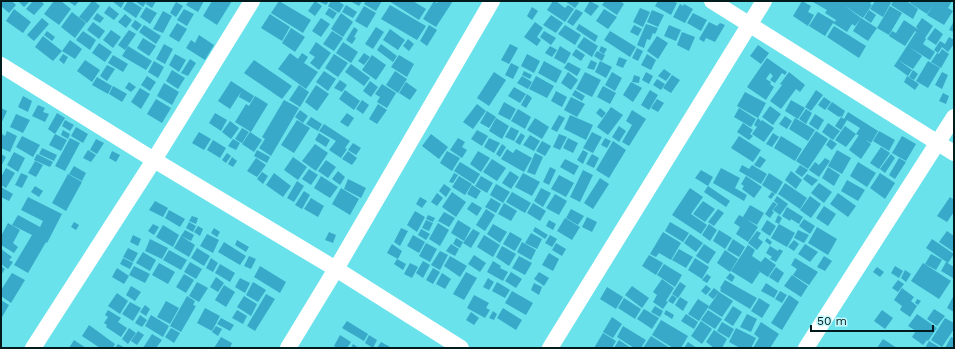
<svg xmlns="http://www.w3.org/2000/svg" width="955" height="349" font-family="'Work Sans',sans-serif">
<rect width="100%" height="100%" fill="#69e2eb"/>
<!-- building -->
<path fill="#39a9ca" d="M 2,1 L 12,1 L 16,5 L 9,13 L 1,6 Z
M 18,1 L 30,1 L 24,7 Z
M 33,1 L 41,1 L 44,4 L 34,15 L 26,9 Z
M 54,1 L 61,1 L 71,9 L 59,25 L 44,14 Z
M 68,1 L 79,1 L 75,6 Z
M 92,1 L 94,1 L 100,6 L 87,23 L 79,17 Z
M 112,1 L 125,1 L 121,8 Z
M 128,1 L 131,1 L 142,8 L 136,18 L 123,9 Z
M 135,1 L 147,1 L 143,7 Z
M 147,1 L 156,1 L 152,8 L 146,4 Z
M 189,1 L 204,1 L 198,12 L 186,5 Z
M 212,1 L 232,1 L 217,25 L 203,16 Z
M 279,1 L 311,20 L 303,33 L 271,13 Z
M 315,1 L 322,6 L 315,16 L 308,11 Z
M 318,1 L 329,1 L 326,5 Z
M 331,1 L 338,1 L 344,5 L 339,13 L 328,6 Z
M 350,1 L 362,1 L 359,6 Z
M 366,1 L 382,1 L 376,11 L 364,4 Z
M 389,1 L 413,1 L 426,9 L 419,20 Z
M 434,1 L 437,3 L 439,1 L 453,1 L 436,27 L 423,19 Z
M 553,1 L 556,1 L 565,8 L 568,5 L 574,9 L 565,22 L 547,10 Z
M 565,1 L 576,1 L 579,3 L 575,8 Z
M 590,1 L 599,6 L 591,16 L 584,11 Z
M 605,1 L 620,1 L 624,4 L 617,15 L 602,5 Z
M 658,1 L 673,1 L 677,3 L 671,15 L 655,6 Z
M 802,1 L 811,6 L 808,12 L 814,15 L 808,26 L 793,16 Z
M 811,1 L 872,1 L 870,4 L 872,5 L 863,18 L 845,6 L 861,18 L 855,26 L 852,24 L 847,32 L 833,23 L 825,36 L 809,26 L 818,12 L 835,22 L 836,20 L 825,13 L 827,10 Z
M 875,1 L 892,1 L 883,17 L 870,9 Z
M 893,1 L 908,1 L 908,2 L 918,9 L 913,19 L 891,5 Z
M 911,1 L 952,1 L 948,8 L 953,11 L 944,25 L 927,15 L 934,4 L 927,14 L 910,3 Z
M 176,2 L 183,6 L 176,17 L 170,13 Z
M 680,4 L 683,6 L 684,4 L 693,9 L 685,23 L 673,17 Z
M 346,5 L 357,12 L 353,18 L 342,12 Z
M 390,5 L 426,26 L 417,40 L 381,19 Z
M 109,6 L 119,14 L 114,20 L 104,13 Z
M 364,6 L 376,13 L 367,28 L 355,21 Z
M 890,6 L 902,13 L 889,35 L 877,28 Z
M 146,7 L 157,13 L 150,24 L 140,17 Z
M 532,7 L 538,11 L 532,20 L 527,16 Z
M 329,8 L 337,13 L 333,19 L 325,14 Z
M 640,8 L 650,12 L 643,27 L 633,22 Z
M 14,9 L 31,22 L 23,33 L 6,21 Z
M 184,9 L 194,14 L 187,26 L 177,20 Z
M 576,9 L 583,13 L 573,26 L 567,22 Z
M 604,9 L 617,17 L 608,29 L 596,21 Z
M 652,10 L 664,15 L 658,27 L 647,22 Z
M 869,10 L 876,15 L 871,23 L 864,18 Z
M 163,11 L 172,16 L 163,33 L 153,29 Z
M 72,12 L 86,23 L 75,38 L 61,27 Z
M 97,13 L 104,18 L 100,23 L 93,19 Z
M 341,13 L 353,22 L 343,37 L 331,29 Z
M 693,13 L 707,20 L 701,31 L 687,23 Z
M 125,14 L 132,20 L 126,28 L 118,22 Z
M 270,14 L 290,27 L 282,41 L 261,28 Z
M 551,15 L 563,23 L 556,33 L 543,25 Z
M 42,18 L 49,24 L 34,41 L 27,35 Z
M 321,18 L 330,24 L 321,37 L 312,31 Z
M 861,18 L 877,28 L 868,41 L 853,31 Z
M 922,18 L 933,26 L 925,38 L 926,39 L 923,44 L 935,52 L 930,60 L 909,47 L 922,56 L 913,69 L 898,60 L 916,32 L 919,34 L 915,31 L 905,46 L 889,36 L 892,31 L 896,33 L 904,20 L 919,30 L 916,27 Z
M 135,20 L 142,25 L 137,31 L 131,26 Z
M 954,21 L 954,32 L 949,30 Z
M 93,22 L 105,31 L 99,39 L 87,30 Z
M 535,22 L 543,28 L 537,37 L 541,40 L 537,46 L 524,37 Z
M 709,22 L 717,26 L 720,23 L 725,25 L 715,42 L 706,38 L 704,42 L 699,39 Z
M 177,23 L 187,29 L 179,42 L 169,36 Z
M 579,24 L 598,36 L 595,42 L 576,29 Z
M 646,24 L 658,28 L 655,34 L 653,33 L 650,40 L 647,39 L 644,48 L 637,45 Z
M 144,25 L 161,36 L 156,44 L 139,32 Z
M 429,25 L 437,30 L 427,46 L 420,41 Z
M 565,25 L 581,35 L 575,45 L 558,34 Z
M 634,25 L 642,29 L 638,36 L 630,32 Z
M 669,25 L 681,30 L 676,41 L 664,36 Z
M 834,26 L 866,46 L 859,58 L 827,37 Z
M 354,27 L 358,30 L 354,37 L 356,38 L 352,44 L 346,40 Z
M 376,27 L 384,32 L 373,49 L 365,44 Z
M 291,28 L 305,37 L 295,52 L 282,43 Z
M 935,28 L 943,34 L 936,45 L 927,39 Z
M 390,29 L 405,40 L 398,50 L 383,40 Z
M 111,30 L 121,37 L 113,48 L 103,40 Z
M 129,30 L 136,34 L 125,50 L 118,45 Z
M 47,31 L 55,37 L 52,41 L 44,35 Z
M 83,31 L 96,40 L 90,50 L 76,40 Z
M 332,31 L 343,38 L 334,51 L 323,44 Z
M 544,31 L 556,38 L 551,45 L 540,37 Z
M 610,31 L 636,47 L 630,57 L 604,40 Z
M 682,32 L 695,37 L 689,51 L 677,45 Z
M 199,35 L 214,45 L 205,60 L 186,48 L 191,40 L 195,43 Z
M 43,36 L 62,51 L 53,61 L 35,47 Z
M 657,36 L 668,43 L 658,59 L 647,51 Z
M 584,37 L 598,46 L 592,57 L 577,47 Z
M 949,37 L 954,40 L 954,44 L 948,52 L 942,47 L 938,53 L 934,50 L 940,41 L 945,44 Z
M 143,38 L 156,46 L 149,56 L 137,48 Z
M 408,39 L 414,44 L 409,51 L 403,46 Z
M 70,40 L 82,49 L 75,59 L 62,51 Z
M 316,42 L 331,53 L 319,70 L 310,63 L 315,57 L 309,53 Z
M 343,42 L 358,52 L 351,63 L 336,53 Z
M 99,43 L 112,52 L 105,62 L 92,53 Z
M 164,44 L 173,49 L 165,64 L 156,59 Z
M 381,44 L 397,56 L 393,62 L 377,50 Z
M 510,44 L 518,48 L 509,64 L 501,60 Z
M 758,45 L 769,53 L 761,64 L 750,56 Z
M 128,46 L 152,61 L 146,70 L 122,56 Z
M 550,46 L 557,50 L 552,57 L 545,53 Z
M 560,46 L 571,53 L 565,64 L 554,58 Z
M 601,46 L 607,49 L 604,54 L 599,51 Z
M 637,48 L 643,51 L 638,61 L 632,58 Z
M 576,49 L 585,55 L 581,61 L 572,55 Z
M 942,49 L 949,54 L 941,68 L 931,62 L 937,53 L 939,54 Z
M 597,51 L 605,55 L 602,61 L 594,56 Z
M 290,53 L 298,59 L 302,53 L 308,57 L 304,63 L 318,72 L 306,89 L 278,69 Z
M 364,53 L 370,57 L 364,65 L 358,61 Z
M 63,54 L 68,57 L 64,64 L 59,60 Z
M 175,54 L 186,60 L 179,72 L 169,65 Z
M 334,54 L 348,63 L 338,77 L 325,68 Z
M 527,54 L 540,61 L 534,73 L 521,66 Z
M 647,54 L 656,60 L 651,70 L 641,65 Z
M 113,55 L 128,64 L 123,72 L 108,63 Z
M 372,55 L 386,65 L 376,80 L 362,70 Z
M 399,55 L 414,64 L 407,77 L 391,67 Z
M 619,57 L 627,60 L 623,68 L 616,65 Z
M 767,58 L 787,72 L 785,75 L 782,73 L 775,83 L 770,80 L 773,76 L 770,73 L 766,79 L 771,82 L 770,84 L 774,87 L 766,100 L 747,87 Z
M 190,59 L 196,63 L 188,76 L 181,73 Z
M 85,60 L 100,70 L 92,82 L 77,71 Z
M 254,60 L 292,86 L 282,99 L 244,73 Z
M 591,60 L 597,63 L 594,70 L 587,68 Z
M 898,60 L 912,70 L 908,76 L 894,66 Z
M 154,61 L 164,67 L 158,78 L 148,72 Z
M 544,61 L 562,71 L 556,83 L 538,73 Z
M 600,61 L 612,67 L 606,78 L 595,72 Z
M 928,61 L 940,68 L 928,88 L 916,81 Z
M 568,62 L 581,69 L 577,76 L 564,68 Z
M 511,63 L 519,67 L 513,79 L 505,75 Z
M 351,64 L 370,78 L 364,86 L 345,72 Z
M 107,65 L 115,69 L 107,81 L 100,76 Z
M 664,69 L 671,74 L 666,81 L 658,76 Z
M 172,70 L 185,78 L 178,89 L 166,81 Z
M 913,70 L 918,74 L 914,80 L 909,77 Z
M 324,71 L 336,79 L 328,91 L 316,82 Z
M 395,71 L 407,79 L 398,93 L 386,85 Z
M 524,71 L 532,75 L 530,79 L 522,75 Z
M 494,72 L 506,80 L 489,106 L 477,98 Z
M 568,72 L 578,80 L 571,90 L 561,83 Z
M 585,72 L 601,80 L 592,97 L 576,89 Z
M 612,72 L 622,78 L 615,91 L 605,85 Z
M 646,72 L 653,76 L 649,84 L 642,80 Z
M 789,72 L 805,85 L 800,92 L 796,89 L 781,109 L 770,101 L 782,85 L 780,84 Z
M 942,72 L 948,75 L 942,89 L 935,85 Z
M 634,75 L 640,77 L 639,83 L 632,82 Z
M 672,75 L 680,80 L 671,93 L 663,88 Z
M 147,76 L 156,82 L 150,91 L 141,85 Z
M 522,76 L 532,82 L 528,89 L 517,83 Z
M 536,76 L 554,86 L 547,98 L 529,89 Z
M 907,76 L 919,84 L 915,90 L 904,82 Z
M 97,77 L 112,86 L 108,94 L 92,85 Z
M 657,79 L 665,84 L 661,90 L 653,85 Z
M 340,80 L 347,85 L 342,92 L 334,88 Z
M 231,81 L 254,96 L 250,103 L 239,97 L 241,92 L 230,109 L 218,101 Z
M 370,81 L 378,87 L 371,97 L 363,91 Z
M 129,82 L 136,87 L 131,92 L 125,88 Z
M 406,82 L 417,90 L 410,100 L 399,93 Z
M 631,82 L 642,88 L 633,102 L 623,95 Z
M 164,83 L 179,92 L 172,105 L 157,96 Z
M 382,84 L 396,93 L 387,108 L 377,102 L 380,97 L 375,94 Z
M 299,85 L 309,92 L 300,107 L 289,100 Z
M 316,85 L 329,94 L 317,111 L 305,102 Z
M 113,86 L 127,94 L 122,102 L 109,94 Z
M 603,86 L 616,93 L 610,104 L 597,97 Z
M 514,87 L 526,94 L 520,103 L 508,96 Z
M 140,88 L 150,94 L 141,109 L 131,102 Z
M 345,90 L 360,101 L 354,110 L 339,99 Z
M 575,90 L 585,96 L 582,101 L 572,95 Z
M 650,90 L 658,95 L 649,110 L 641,105 Z
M 816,90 L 823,95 L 811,111 L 805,107 Z
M 556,91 L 567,97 L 562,107 L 551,101 Z
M 745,92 L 766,103 L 758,118 L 737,106 Z
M 943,93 L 949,96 L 946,104 L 939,101 Z
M 527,94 L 532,98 L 526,108 L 521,105 Z
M 23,96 L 32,101 L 28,112 L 18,107 Z
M 255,96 L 268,104 L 251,132 L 235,122 L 246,104 L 249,106 Z
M 571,97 L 585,104 L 577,117 L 564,110 Z
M 824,97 L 831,102 L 825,110 L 818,105 Z
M 156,99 L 171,108 L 162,123 L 147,114 Z
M 657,99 L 664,103 L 658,112 L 651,108 Z
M 284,100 L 299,108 L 271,156 L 259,148 L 265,139 L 262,137 Z
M 362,100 L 369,105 L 363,114 L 356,109 Z
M 791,100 L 805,108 L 798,119 L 785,111 Z
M 504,102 L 516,109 L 510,120 L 498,114 Z
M 832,102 L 845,111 L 842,117 L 840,116 L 839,117 L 827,109 Z
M 378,104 L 387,110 L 377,124 L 369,119 Z
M 477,104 L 486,111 L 473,129 L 463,122 Z
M 38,105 L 45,108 L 43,112 L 49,114 L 45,122 L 32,116 Z
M 770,106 L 781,114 L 773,125 L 762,117 Z
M 611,107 L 623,115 L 608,135 L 597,127 Z
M 1,108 L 7,111 L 1,124 Z
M 600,108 L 606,113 L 602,118 L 596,113 Z
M 739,108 L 756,119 L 751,127 L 734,117 Z
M 518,109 L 531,117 L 525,129 L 511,121 Z
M 806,109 L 812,113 L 806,124 L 799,119 Z
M 300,110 L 308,116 L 303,123 L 295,117 Z
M 632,110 L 646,119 L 629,146 L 622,142 L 632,125 L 626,121 Z
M 487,111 L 496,117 L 489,128 L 480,123 Z
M 848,112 L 878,131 L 871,143 L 856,134 L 860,128 L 847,120 L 841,130 L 835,126 L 841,117 L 844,119 Z
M 57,113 L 65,118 L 55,134 L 48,129 Z
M 215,113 L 227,120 L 221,131 L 209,123 Z
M 347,113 L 354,118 L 348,127 L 340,122 Z
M 16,114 L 30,120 L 23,133 L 10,127 Z
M 815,114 L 824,120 L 818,130 L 809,124 Z
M 559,115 L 565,118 L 557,132 L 551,129 Z
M 570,115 L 593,125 L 586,140 L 564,129 Z
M 785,116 L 792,121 L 787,129 L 779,124 Z
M 311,117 L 322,124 L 318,131 L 306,124 Z
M 496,118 L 509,126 L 502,139 L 489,131 Z
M 535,118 L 549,127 L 542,139 L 527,130 Z
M 758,118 L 761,121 L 757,127 L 754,125 Z
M 795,118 L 815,130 L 808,141 L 789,129 Z
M 65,120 L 74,125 L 70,131 L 62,126 Z
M 297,120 L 310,128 L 294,153 L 281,145 Z
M 762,120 L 774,128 L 764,142 L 752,134 Z
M 230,121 L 239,128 L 231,139 L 222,132 Z
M 743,123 L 753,130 L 750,134 L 753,136 L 749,140 L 737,132 Z
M 828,123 L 840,131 L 833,140 L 822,132 Z
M 324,124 L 350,141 L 345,148 L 341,146 L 347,149 L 341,158 L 329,150 L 336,141 L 319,131 Z
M 619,126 L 626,131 L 619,142 L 612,137 Z
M 845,126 L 856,134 L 846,147 L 835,140 Z
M 76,127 L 88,134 L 83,143 L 71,136 Z
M 511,127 L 519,131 L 514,141 L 505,137 Z
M 242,128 L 249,132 L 242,143 L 235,139 Z
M 63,130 L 70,134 L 68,139 L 61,135 Z
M 477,130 L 488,136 L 482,146 L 471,139 Z
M 7,131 L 17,136 L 10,152 L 1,148 L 1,136 L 2,134 L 5,136 Z
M 816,131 L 828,139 L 808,169 L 796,161 Z
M 879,131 L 895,140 L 889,151 L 873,141 Z
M 199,132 L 211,139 L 204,150 L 192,143 Z
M 250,132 L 262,140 L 254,152 L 242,144 Z
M 592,132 L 602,137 L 593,153 L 583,148 Z
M 319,133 L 330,140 L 326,147 L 315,140 Z
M 521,133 L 525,136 L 520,145 L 515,142 Z
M 773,133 L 779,137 L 772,147 L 766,144 Z
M 55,134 L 67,140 L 61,151 L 49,145 Z
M 431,134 L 448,147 L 439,159 L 422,146 Z
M 559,134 L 567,137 L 560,150 L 553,147 Z
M 530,135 L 540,141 L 534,151 L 523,145 Z
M 859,135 L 871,144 L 861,159 L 849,150 Z
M 22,136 L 40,145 L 33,157 L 16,147 Z
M 739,136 L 761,150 L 753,162 L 731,148 Z
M 781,136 L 802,149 L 795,161 L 774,148 Z
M 902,136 L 916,144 L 906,161 L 892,153 Z
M 70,138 L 80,143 L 65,171 L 55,166 Z
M 458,138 L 465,142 L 462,147 L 467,150 L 462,158 L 450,150 Z
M 489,138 L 500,143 L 494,153 L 484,147 Z
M 568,138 L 578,143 L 573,153 L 563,148 Z
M 605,138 L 611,141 L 607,148 L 601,145 Z
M 96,139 L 104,143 L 97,154 L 90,150 Z
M 233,139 L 240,143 L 236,150 L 228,146 Z
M 830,139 L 837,144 L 832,150 L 826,145 Z
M 213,140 L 226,148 L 220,158 L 207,150 Z
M 542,141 L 551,146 L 545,156 L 536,151 Z
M 613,141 L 626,150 L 609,178 L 596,170 Z
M 353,143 L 361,148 L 356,155 L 348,150 Z
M 315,144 L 328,153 L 316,171 L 302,161 Z
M 502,144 L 506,147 L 500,157 L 496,154 Z
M 881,147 L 890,153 L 879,169 L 870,163 Z
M 42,148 L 57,155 L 54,161 L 39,154 Z
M 507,149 L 513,153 L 516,149 L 532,158 L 524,172 L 501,159 Z
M 88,150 L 96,155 L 91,162 L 83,158 Z
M 257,150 L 270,157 L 267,163 L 254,156 Z
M 583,150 L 588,153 L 583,164 L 577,160 Z
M 837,150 L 851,158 L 842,174 L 828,166 Z
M 112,151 L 120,155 L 116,162 L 109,158 Z
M 348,151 L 357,158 L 352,165 L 342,159 Z
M 447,151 L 460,158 L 452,171 L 440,163 Z
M 478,151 L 490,158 L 481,172 L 470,164 Z
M 14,152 L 25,158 L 18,172 L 7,165 Z
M 227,153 L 231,156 L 226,163 L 222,160 Z
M 535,153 L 543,157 L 535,175 L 527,172 Z
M 1,154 L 6,157 L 1,166 Z
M 37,154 L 53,162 L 50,167 L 34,160 Z
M 592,154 L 599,158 L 594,168 L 586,164 Z
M 891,154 L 895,158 L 885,173 L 880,169 Z
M 760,156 L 766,160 L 760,168 L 754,165 Z
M 232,157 L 237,161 L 233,167 L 228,164 Z
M 293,157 L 307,167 L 298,180 L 284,170 Z
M 256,158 L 266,165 L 257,177 L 247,171 Z
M 825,158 L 830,161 L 819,177 L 809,170 L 815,162 L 819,165 Z
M 899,158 L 906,162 L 895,179 L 889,175 Z
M 492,159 L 506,168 L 497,181 L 483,172 Z
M 565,159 L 579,166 L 574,175 L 560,167 Z
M 326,160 L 336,167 L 328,178 L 318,171 Z
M 35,161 L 43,165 L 36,177 L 28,173 Z
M 460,162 L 480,174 L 474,184 L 454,171 Z
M 858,162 L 876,173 L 867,187 L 850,176 Z
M 742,165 L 749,169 L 752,165 L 767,174 L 761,184 L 739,171 Z
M 800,165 L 808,170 L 802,177 L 795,172 Z
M 74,166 L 86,173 L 82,181 L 69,174 Z
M 550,167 L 556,170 L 549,185 L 543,182 Z
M 828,167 L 840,175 L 834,186 L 822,178 Z
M 6,168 L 15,173 L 6,188 L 1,185 L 1,177 Z
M 721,168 L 740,178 L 735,188 L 747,195 L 744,201 L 713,183 Z
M 309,169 L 318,175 L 311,185 L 302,179 Z
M 583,170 L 593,175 L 580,202 L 570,197 Z
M 701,170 L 713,177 L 708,186 L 695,178 Z
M 338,171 L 345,177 L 340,185 L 332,179 Z
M 510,171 L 519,177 L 511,189 L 502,183 Z
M 791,171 L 802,180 L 796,189 L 785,180 Z
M 262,172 L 268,176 L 263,184 L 257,179 Z
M 21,173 L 28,176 L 22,188 L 15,185 Z
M 274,173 L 291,186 L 283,197 L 266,185 Z
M 454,173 L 458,175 L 453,183 L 449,182 Z
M 523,173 L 540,182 L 532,196 L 515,187 Z
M 769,173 L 783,182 L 776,194 L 762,185 Z
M 880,173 L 895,183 L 885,199 L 870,188 Z
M 68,174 L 82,182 L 66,211 L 52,203 Z
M 807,174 L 818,180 L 812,186 L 803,179 Z
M 559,175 L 574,183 L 566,197 L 551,189 Z
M 321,176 L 338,187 L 330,198 L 314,188 Z
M 459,176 L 472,184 L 465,195 L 452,187 Z
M 481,176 L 493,183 L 487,193 L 475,186 Z
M 746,176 L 762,187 L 754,198 L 742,189 L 744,186 L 741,184 Z
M 600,178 L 609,184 L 593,209 L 584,203 Z
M 348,179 L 366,188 L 361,198 L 344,189 Z
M 847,180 L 865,190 L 858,201 L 841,191 Z
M 297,181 L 304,186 L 294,202 L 287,198 Z
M 785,183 L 807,198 L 800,209 L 778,194 Z
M 819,183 L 832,192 L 824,203 L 811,193 Z
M 444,184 L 451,189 L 446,197 L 439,191 Z
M 496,184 L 510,192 L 503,203 L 490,195 Z
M 472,185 L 481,191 L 476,199 L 467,194 Z
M 35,186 L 43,191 L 39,197 L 31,192 Z
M 708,186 L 730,201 L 726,207 L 704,192 Z
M 1,187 L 13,194 L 9,201 L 1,197 Z
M 341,188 L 359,199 L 350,215 L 332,204 Z
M 541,188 L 551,193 L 543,207 L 534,201 Z
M 690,188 L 703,197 L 691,214 L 707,225 L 701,234 L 672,215 Z
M 304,191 L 310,195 L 302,209 L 295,205 Z
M 452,192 L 466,202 L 456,217 L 442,207 Z
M 512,192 L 531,203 L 525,213 L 506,202 Z
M 772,192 L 775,194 L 771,199 L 768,197 Z
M 437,193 L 443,198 L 437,206 L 431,202 Z
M 838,193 L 856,206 L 848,217 L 830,204 Z
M 555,194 L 567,201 L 559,215 L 546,208 Z
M 777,196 L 788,204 L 780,215 L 773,210 L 778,204 L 774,201 Z
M 810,196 L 821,204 L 811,218 L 800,210 Z
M 28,197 L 62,214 L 47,243 L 46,242 L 28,273 L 14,265 L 32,235 L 12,225 L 18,215 L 40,227 L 43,221 L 21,210 Z
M 420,197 L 427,201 L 422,208 L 416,204 Z
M 950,197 L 954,200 L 954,212 L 947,222 L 937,216 Z
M 311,198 L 324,206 L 318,217 L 304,209 Z
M 491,198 L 501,204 L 496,213 L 485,207 Z
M 155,201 L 168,208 L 163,217 L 149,210 Z
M 703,201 L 715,209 L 705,222 L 693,214 Z
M 472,202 L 482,208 L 477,216 L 467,209 Z
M 773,202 L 777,204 L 772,211 L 774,212 L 770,218 L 765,214 Z
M 504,203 L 517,211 L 511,221 L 498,214 Z
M 533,203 L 546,211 L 540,221 L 527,213 Z
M 750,205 L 764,213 L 757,225 L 746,219 L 758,227 L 748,242 L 736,234 L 740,227 L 734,223 L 739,215 L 743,217 Z
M 824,206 L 836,214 L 828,226 L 816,218 Z
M 787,207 L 803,217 L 799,224 L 791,219 L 790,221 L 782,216 Z
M 486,209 L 495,215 L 485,231 L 476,225 Z
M 571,209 L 584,216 L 578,225 L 566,218 Z
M 718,209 L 724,213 L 714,226 L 708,222 Z
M 169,210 L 185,219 L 180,227 L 165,218 Z
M 415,211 L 425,217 L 417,232 L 407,225 Z
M 444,212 L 455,218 L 449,227 L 438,221 Z
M 428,215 L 435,218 L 433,222 L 426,219 Z
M 778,215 L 782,218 L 779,224 L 775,222 Z
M 192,216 L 198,218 L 196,224 L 189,221 Z
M 587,217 L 597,222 L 592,232 L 582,227 Z
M 565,218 L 580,227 L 572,240 L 557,231 Z
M 804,219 L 815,226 L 810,234 L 799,226 Z
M 426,220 L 433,223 L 429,231 L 422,228 Z
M 458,220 L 471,228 L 464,241 L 451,233 Z
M 549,220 L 556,224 L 553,230 L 546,226 Z
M 767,220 L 776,226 L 770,236 L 761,230 Z
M 74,222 L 79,225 L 76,230 L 71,227 Z
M 189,222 L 196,226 L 193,232 L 186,228 Z
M 670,222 L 689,233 L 683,242 L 665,231 Z
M 8,223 L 20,230 L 13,243 L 18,247 L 14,253 L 1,245 L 1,236 Z
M 438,223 L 449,230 L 440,246 L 429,239 Z
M 153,224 L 159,227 L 154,235 L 148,231 Z
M 493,224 L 507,232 L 500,243 L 487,234 Z
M 709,224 L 717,230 L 710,241 L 702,235 Z
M 779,224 L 795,233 L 787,247 L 771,238 Z
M 163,225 L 179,235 L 173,247 L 156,237 Z
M 198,226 L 203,229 L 200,236 L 194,232 Z
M 535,227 L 548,235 L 545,239 L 533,231 Z
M 817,227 L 837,239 L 828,255 L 808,243 Z
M 214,228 L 220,232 L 217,237 L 211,233 Z
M 401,228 L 408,231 L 400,246 L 394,242 Z
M 421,229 L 430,234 L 426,240 L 418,235 Z
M 473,229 L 480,233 L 471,248 L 463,243 Z
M 185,230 L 194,235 L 191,241 L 181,236 Z
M 719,230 L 732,238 L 725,249 L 713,241 Z
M 798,230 L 809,235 L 804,243 L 794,238 Z
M 757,231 L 761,233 L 758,238 L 763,242 L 757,250 L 748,243 Z
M 947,231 L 954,236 L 954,252 L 939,242 Z
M 329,232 L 336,235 L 333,243 L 325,240 Z
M 510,232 L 522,239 L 515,251 L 503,244 Z
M 663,232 L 681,243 L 671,260 L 659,253 L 656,257 L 650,254 Z
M 531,233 L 542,239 L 537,249 L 525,243 Z
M 207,234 L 219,240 L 213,253 L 200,246 Z
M 690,234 L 703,243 L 696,252 L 684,243 Z
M 133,235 L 141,239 L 138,246 L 130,242 Z
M 413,235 L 425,242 L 419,253 L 407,246 Z
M 484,235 L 500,245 L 493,257 L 477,247 Z
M 550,235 L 557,239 L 552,247 L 545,243 Z
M 181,236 L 195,245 L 189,257 L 174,248 Z
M 456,238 L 463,242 L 460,248 L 453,244 Z
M 767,238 L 772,242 L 770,245 L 765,241 Z
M 150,239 L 168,248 L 162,259 L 145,251 Z
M 733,239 L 745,247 L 739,257 L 727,250 Z
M 932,239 L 954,254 L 948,263 L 926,248 Z
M 237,240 L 249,247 L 246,252 L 235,245 Z
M 794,240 L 799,244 L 794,251 L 788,247 Z
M 224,242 L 246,256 L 240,265 L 218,252 Z
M 522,242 L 536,250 L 531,260 L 517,252 Z
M 426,243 L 437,249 L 430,262 L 419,256 Z
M 556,243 L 566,249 L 562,256 L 552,250 Z
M 392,244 L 402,251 L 398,259 L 387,253 Z
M 451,244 L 459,249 L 455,256 L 446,251 Z
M 704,244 L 716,252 L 708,264 L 696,256 Z
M 805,244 L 818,252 L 810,262 L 798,254 Z
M 748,245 L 755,250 L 752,256 L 761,262 L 765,257 L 776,265 L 768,277 L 746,263 L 760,272 L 752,284 L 731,271 Z
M 502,246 L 516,254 L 509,266 L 496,257 Z
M 770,246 L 778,251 L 779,249 L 783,251 L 776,262 L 770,259 L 772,257 L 766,253 Z
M 128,248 L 138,253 L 133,262 L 123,257 Z
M 197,248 L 210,256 L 204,266 L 191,258 Z
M 1,249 L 12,257 L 9,260 L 13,262 L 8,269 L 1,264 Z
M 679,249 L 693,257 L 686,268 L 672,260 Z
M 169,250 L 187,260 L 181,270 L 163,260 Z
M 725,250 L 738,259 L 730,272 L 717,263 Z
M 440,251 L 448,255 L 440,270 L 431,265 Z
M 143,252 L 156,260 L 150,271 L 136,263 Z
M 549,253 L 559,259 L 553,271 L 542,265 Z
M 931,254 L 942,260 L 936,270 L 925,264 Z
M 474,255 L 486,263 L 480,272 L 468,264 Z
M 649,255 L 663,263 L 656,275 L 642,266 Z
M 249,256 L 256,259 L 251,269 L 244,266 Z
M 450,256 L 467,266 L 460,277 L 444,266 Z
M 519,256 L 532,263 L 525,275 L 512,268 Z
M 824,256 L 832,261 L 825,271 L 817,267 Z
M 123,258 L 133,263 L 130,269 L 120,264 Z
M 211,258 L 218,263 L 213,272 L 206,268 Z
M 695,258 L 709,267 L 702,279 L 688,270 Z
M 795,258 L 818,272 L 809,285 L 793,275 L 797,269 L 791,265 Z
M 397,259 L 406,264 L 403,270 L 394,264 Z
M 423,261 L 430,265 L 423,278 L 416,273 Z
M 493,261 L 501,266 L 500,268 L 508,272 L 503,281 L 487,272 Z
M 190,262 L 202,269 L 196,279 L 184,272 Z
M 946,262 L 954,267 L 953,278 L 941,271 Z
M 159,263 L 175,272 L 168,284 L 152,275 Z
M 410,263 L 418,267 L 412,278 L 404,274 Z
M 923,263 L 951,281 L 939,299 L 911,281 Z
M 220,264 L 235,273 L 230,282 L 215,273 Z
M 664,264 L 682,275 L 675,287 L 657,275 Z
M 1,266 L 5,269 L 1,275 Z
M 134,266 L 150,274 L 145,283 L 129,275 Z
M 260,266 L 286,282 L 280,293 L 254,277 Z
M 895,266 L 903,271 L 899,278 L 891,273 Z
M 776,267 L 784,273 L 778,283 L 769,277 Z
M 877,267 L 884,272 L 880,277 L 873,272 Z
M 117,268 L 129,276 L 124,284 L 112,277 Z
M 433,268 L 440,272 L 433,284 L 426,280 Z
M 905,270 L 911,274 L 906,282 L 901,278 Z
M 466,272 L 477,278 L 464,300 L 453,294 Z
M 511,272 L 522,279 L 516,288 L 505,281 Z
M 539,272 L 549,278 L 544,286 L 534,279 Z
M 12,273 L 25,280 L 11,303 L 1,296 L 1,290 Z
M 442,273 L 451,279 L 445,289 L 436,284 Z
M 730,273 L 735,277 L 732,282 L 726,278 Z
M 184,274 L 194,280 L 186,293 L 176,287 Z
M 707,274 L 711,277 L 707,283 L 702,280 Z
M 792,275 L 808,286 L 801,297 L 784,286 Z
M 216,277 L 224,283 L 218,292 L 210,287 Z
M 240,278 L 250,283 L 245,293 L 235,287 Z
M 488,278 L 494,282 L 489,290 L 483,287 Z
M 662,279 L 674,288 L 666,301 L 668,302 L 663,309 L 653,302 L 657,295 L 653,292 Z
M 725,280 L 757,298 L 750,309 L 720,291 L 721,289 L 720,288 Z
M 898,280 L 904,284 L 898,292 L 892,288 Z
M 197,282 L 208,288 L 199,302 L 189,296 Z
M 253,282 L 266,290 L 258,302 L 246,295 Z
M 497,282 L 510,290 L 505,298 L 492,291 Z
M 680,282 L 686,286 L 678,298 L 672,294 Z
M 534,283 L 542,287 L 539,295 L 531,290 Z
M 766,283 L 778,291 L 774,298 L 761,291 Z
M 224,285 L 235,292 L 226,307 L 215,300 Z
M 706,285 L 711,289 L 706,295 L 701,291 Z
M 131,286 L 141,292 L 135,301 L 126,295 Z
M 632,286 L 649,298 L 642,308 L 625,295 Z
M 607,287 L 623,297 L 616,309 L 600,299 Z
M 714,288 L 719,292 L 713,299 L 708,295 Z
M 902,288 L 914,297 L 911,301 L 917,306 L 910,317 L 900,310 L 902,306 L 894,300 Z
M 512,291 L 533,303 L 526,315 L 505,303 Z
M 780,291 L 787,295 L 782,303 L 775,299 Z
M 719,292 L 733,301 L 722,317 L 708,308 Z
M 117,293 L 128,301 L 120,314 L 108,306 Z
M 266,294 L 275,299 L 255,331 L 247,326 Z
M 474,295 L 489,303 L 486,308 L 490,310 L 485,318 L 467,308 Z
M 672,295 L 677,298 L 673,304 L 668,301 Z
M 789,295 L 799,302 L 782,330 L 771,323 Z
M 954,295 L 954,312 L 947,308 Z
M 187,296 L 195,301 L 193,305 L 196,306 L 181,332 L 170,326 Z
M 244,296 L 257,304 L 251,316 L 237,307 Z
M 680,297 L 688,302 L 683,311 L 675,305 Z
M 624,298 L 641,309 L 635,319 L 618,308 Z
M 759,298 L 770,305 L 762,318 L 751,311 Z
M 698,299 L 709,306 L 699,321 L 688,314 Z
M 917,299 L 921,301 L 918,305 L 915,303 Z
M 1,300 L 9,305 L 1,319 Z
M 166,301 L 179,308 L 170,324 L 157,317 Z
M 130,302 L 141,308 L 133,321 L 122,314 Z
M 145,305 L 150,309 L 146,316 L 140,312 Z
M 655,306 L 663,311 L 660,317 L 651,312 Z
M 733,306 L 742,312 L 733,326 L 724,320 Z
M 205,308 L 220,316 L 212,331 L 197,323 Z
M 503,308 L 522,320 L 516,330 L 497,318 Z
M 644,309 L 659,318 L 652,329 L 637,319 Z
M 934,309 L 945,316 L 937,326 L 927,319 Z
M 108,310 L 121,318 L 118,322 L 127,328 L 121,337 L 106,327 L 107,325 L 104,323 L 108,317 L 105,315 Z
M 237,310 L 247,316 L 243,324 L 232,318 Z
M 666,310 L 674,315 L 672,319 L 664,314 Z
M 708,310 L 722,319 L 715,329 L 701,320 Z
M 882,310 L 893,318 L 885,329 L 874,321 Z
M 493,311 L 497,314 L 494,320 L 489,318 Z
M 471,312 L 479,318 L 474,325 L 466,320 Z
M 686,314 L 698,322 L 694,329 L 681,321 Z
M 747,314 L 757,319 L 751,332 L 740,327 Z
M 917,314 L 937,328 L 928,341 L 927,340 L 923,345 L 912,337 L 916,331 L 908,326 Z
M 140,315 L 147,320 L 142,327 L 135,323 Z
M 151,315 L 169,326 L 163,337 L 145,326 Z
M 612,317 L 622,324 L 613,338 L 603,332 Z
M 221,318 L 234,325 L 230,331 L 217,324 Z
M 945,318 L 954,323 L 954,329 L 942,347 L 931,340 Z
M 661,320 L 688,336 L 681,348 L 673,348 L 652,335 Z
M 347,321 L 368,334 L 364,341 L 342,328 Z
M 701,321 L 712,329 L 702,344 L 691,336 Z
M 722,322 L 734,329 L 729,338 L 717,331 Z
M 761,322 L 779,334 L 770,348 L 753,348 L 759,338 L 754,334 Z
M 89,325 L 115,344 L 113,348 L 100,348 L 82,336 Z
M 216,326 L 222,329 L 218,336 L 212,332 Z
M 623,326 L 646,340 L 641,348 L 634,348 L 617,337 Z
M 129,328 L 136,333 L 128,344 L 122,339 Z
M 171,328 L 180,333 L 174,343 L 165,337 Z
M 736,328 L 756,338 L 751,348 L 740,348 L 729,342 Z
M 714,330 L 727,339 L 722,348 L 714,348 L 706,342 Z
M 138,331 L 144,335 L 137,345 L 131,341 Z
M 603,333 L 616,341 L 612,348 L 594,348 Z
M 152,334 L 162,340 L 156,348 L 143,348 Z
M 340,335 L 351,342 L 347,348 L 338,348 L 334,346 Z
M 369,335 L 377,340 L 373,348 L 365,343 Z
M 651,336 L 670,348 L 643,348 Z
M 221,337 L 232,343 L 230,348 L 214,348 Z
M 951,337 L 954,338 L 954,348 L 945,348 Z
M 883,339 L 897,348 L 877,348 Z
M 74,340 L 86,348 L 69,348 Z
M 619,340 L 631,348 L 614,348 Z
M 929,341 L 941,348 L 925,348 Z
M 381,342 L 392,348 L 377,348 Z
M 688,342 L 697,348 L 684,348 Z
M 118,344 L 125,348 L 115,348 Z
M 353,344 L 359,348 L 351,348 Z"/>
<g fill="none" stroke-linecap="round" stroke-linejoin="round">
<!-- minor -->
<path stroke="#fff" stroke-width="16" d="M 712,1 L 954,153
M 1,65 L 154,160 L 336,269 L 461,348
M 33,348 L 154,160 L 252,1
M 288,348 L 336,269 L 492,1
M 550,348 L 764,1
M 806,348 L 954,117"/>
</g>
<!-- border -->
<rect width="955" height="349" fill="none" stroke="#011b1d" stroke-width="4"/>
<!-- scale -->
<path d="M811 325v6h122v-6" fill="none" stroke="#011b1d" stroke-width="2"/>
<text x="817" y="325" font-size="12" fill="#011b1d" stroke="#c3f9fd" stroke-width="3" paint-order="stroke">50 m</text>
</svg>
